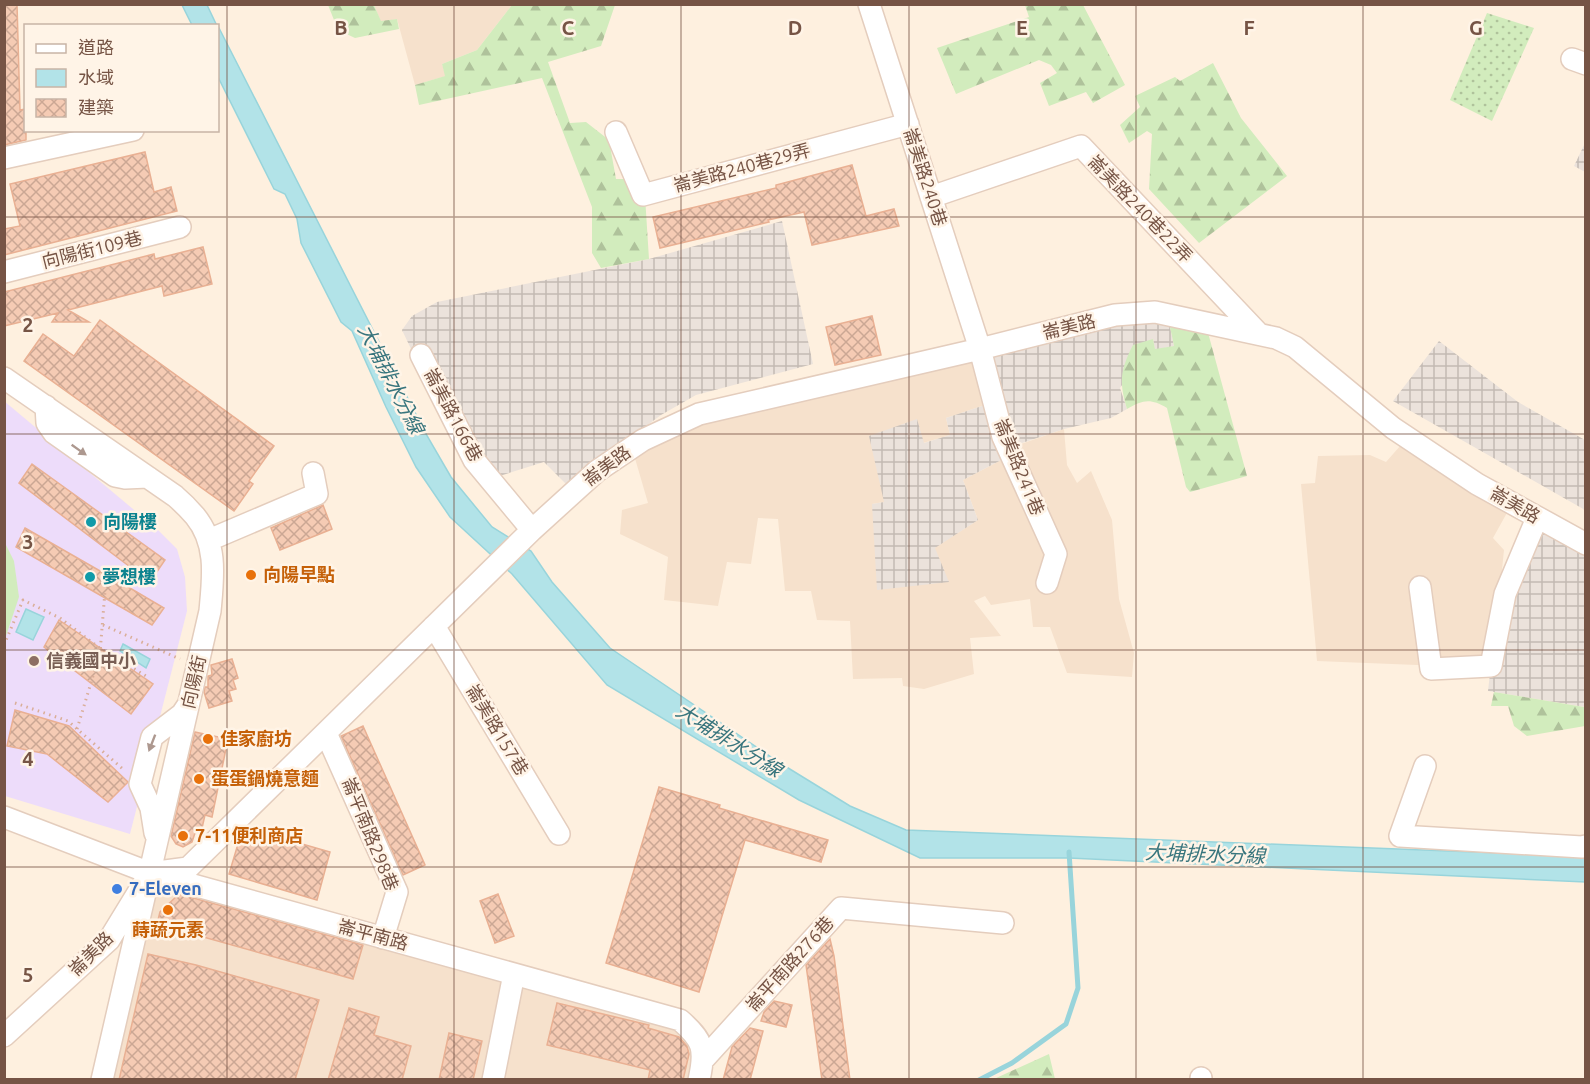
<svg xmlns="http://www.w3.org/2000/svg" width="1590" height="1084" font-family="Ubuntu,'Noto Sans TC',sans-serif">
<defs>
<pattern id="industrial-grid" width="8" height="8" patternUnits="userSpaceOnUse" patternTransform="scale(1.5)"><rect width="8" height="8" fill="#ebe2db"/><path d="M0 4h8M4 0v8" fill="none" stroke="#c3bab3"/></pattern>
<pattern id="grass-dots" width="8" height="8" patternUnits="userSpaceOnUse" patternTransform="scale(1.5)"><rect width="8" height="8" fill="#d2ecbd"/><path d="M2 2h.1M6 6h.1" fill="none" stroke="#afc29b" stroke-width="1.8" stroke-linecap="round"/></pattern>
<pattern id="forest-firs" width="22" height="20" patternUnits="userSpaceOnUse" patternTransform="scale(1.5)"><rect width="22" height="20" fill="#d2ecbd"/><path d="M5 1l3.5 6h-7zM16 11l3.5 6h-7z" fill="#afc29b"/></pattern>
<pattern id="building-cross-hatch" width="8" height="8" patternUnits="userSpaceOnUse" patternTransform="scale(1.5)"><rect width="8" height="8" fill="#f5cbb4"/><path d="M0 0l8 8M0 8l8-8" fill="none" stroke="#cba794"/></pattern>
</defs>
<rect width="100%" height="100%" fill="#fef0df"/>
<!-- residential -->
<path fill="#f6e1cc" d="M 374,5 L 512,5 L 477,50 L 442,64 L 446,76 L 415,85 L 397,19 L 381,22 Z
M 981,344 L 994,402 L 946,418 L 950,435 L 923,443 L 917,419 L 884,502 L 872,504 L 948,582 L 934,548 L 978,520 L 963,480 L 1009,456 L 1007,449 L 1064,429 L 1067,465 L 1077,483 L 1091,471 L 1112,520 L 1119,599 L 1134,653 L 1132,677 L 1067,673 L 1050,627 L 1033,627 L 1030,599 L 991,605 L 985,596 L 974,601 L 1001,636 L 970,638 L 974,674 L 924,689 L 903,686 L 902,678 L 853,679 L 850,621 L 817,620 L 811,591 L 785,591 L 778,519 L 758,518 L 751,564 L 727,562 L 718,606 L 664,600 L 668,557 L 620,534 L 622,510 L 648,503 L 634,455 L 703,413 Z
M 1408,437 L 1513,502 L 1493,538 L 1504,550 L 1492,668 L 1317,661 L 1301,484 L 1315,483 L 1318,456 L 1370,455 L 1386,462 Z
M 158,885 L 699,1025 L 698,1079 L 111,1080 Z"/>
<!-- industrial -->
<path fill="url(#industrial-grid)" d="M 1585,143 L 1585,172 L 1574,166 Z
M 782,221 L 813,364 L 696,395 L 661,415 L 567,485 L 544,462 L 490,479 L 439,408 L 402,330 L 412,316 L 437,302 L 649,259 Z
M 1166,308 L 1174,346 L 1155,350 L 1153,339 L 1120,388 L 1127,409 L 1111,418 L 1064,429 L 1007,448 L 1009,456 L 963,480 L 978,520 L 935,548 L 949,582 L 877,590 L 872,504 L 884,502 L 869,436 L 917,419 L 924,443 L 950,435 L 946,418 L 994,402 L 981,344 Z
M 1439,341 L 1518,402 L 1585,440 L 1585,510 L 1393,401 Z
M 1546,517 L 1585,536 L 1585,707 L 1488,691 L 1501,577 Z"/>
<!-- education -->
<path fill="#eddcfa" d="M 4,401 L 158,530 L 177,549 L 185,577 L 187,611 L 130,834 L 5,796 Z"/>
<!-- grass -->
<path fill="url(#grass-dots)" d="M 1487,13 L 1534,28 L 1492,121 L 1450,100 Z"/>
<!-- forest -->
<path fill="url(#forest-firs)" d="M 328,5 L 374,5 L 381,21 L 397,19 L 399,29 L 355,38 L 338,30 Z
M 512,5 L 615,5 L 601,46 L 548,62 L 570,123 L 586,122 L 609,140 L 616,179 L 637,179 L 645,196 L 649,259 L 601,268 L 592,253 L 592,207 L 542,78 L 419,105 L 415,85 L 445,76 L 442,64 L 477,50 Z
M 1025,5 L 1083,5 L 1125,85 L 1093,103 L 1086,92 L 1049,106 L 1040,83 L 1057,73 L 1051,65 L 1039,60 L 956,94 L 937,48 L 1029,17 Z
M 1213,63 L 1241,118 L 1287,176 L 1199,243 L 1149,189 L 1152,134 L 1147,131 L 1129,143 L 1120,125 L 1140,107 L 1135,96 L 1175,77 L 1180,81 Z
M 1166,308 L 1204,318 L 1247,476 L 1190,492 L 1186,487 L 1167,408 C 1150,398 1143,400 1127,409 C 1119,383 1120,370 1133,345 L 1153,339 L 1155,349 L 1174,346 Z
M 1494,692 L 1584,707 L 1585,697 L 1585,726 L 1527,736 L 1514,726 L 1508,706 L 1491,706 Z
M 1049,1054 L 1055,1079 L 994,1079 Z"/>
<!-- park -->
<path fill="#d2ecbd" d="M 5,543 L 14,561 L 19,597 L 5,639 Z"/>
<!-- water -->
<path fill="#b2e3e8" stroke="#98d4db" stroke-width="1.5" d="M 182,5 L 207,5 L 217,26 L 192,25 Z
M 218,26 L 426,434 L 451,477 L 492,527 L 531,551 L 552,582 L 610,648 L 780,763 L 850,806 L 906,830 L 1552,855 L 1585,853 L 1585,882 L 1069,858 L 920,858 L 799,800 L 607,685 L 512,574 L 450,517 L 416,467 L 386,407 L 352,331 L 341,322 L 301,243 L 297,219 L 285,194 L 274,189 L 218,77 Z
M 26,609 L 44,617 L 33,640 L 16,632 Z
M 123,644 L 150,659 L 146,668 L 120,651 Z"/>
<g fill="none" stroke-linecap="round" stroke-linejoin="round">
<!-- stream -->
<path stroke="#98d4db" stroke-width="5" d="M 979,1080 L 1012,1063 L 1066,1024 L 1078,988 L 1069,852"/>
</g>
<!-- building -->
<path fill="url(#building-cross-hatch)" stroke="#e9b093" stroke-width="1.5" d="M 4,4 L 17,4 L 20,110 L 26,109 L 26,140 L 4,145 Z
M 145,152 L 154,192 L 171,187 L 177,211 L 4,255 L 4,229 L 20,226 L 10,184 Z
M 852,165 L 866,216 L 894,209 L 899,226 L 812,245 L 804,212 L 768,220 L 769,222 L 660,248 L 653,217 L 776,188 L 776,185 Z
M 203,247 L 212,284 L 164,296 L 162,286 L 68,310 L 89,322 L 52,322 L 58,313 L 4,326 L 4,292 L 154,254 L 155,259 Z
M 872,316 L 881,355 L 835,365 L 826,327 Z
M 100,320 L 274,446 L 249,481 L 253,484 L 234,511 L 24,361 L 43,334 L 74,356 Z
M 32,464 L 165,560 L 150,582 L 19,483 Z
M 323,505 L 332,529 L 280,550 L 271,528 Z
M 25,528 L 135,591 L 164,608 L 152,625 L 133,614 L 16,547 Z
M 59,620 L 153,684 L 131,714 L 44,647 Z
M 232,659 L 238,678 L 233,680 L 236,689 L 229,691 L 232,701 L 209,708 L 204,692 L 205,687 L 208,687 L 208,676 L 212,675 L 211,665 Z
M 15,710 L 69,726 L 128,782 L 108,802 L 47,754 L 7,746 Z
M 363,726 L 425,865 L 403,875 L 341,736 Z
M 195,732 L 228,739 L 212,817 L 205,815 L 202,828 L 197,827 L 192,842 L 183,847 L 176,844 L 171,836 Z
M 659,787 L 720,805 L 719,808 L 828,840 L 821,862 L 745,840 L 699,992 L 606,963 Z
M 247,828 L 330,852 L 317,900 L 229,874 L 241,834 Z
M 179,894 L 363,945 L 353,979 L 157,924 L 160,912 Z
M 498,894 L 514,936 L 495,943 L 480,901 Z
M 830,939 L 834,956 L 850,1080 L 822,1080 L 806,965 Z
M 148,954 L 196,965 L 319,1000 L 295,1080 L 119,1080 Z
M 774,1001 L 792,1005 L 786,1027 L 761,1021 L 764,1012 Z
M 557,1003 L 649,1025 L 648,1028 L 679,1037 L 687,1046 L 689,1054 L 683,1080 L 648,1080 L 650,1070 L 547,1045 Z
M 349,1008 L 379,1017 L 374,1035 L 411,1046 L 402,1080 L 328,1080 Z
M 750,1028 L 763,1031 L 750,1080 L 723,1080 L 732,1047 Z
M 449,1033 L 482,1041 L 473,1080 L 439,1080 Z"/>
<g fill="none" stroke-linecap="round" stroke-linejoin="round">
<!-- minor casing -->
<g stroke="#e4cdbd" stroke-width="24">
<path id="minor" d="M 869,4 L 980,349 L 1003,437 L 1056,554 L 1047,583
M 1572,59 L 1586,64
M 616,132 L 643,195 L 908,124
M 4,158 L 133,130
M 931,197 L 1081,146 L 1259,334
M 4,272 L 180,227
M 421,355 L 474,460 L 532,530
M 4,378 L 175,496 C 182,502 189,509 195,516 C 218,544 213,578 210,611 L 102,1080
M 46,406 L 47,423 L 54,433 L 115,476 L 125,478 L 148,477
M 209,540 L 317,494 L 313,473
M 1420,587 L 1431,669 L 1491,666 L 1505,594 L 1537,518
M 434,626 L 559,834
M 326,733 L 397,892 L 383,938
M 1425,766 L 1400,836 L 1582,847 L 1586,846
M 4,817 L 150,873 L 680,1020 C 703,1040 706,1049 699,1080
M 155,833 L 151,808 L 140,784 L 152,737 L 182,714 L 188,705
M 4,1036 L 109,940 L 150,873 L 188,868 L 532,530 L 597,471 L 643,440 L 699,414 L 980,349 L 1115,315 L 1155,312 L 1276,338 L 1295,347 L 1393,428 L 1477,484 L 1586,544
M 703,1060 L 841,908 L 1003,923
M 1201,1078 L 1201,1080
M 493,1080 L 514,974"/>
</g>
<!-- path -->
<path stroke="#daae98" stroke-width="3" stroke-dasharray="1.5 4.5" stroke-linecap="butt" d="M 103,625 L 180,659
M 4,645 L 23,600 L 60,618 L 101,649 L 146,676
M 15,703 L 68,721 L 124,770
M 77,729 L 100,653 L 105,591"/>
<!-- minor -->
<use href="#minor" stroke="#fff" stroke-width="21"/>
</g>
<!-- one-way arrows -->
<defs><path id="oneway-solid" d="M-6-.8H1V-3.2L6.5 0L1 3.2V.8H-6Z" transform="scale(1.5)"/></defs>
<g fill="#ad988f">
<use href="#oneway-solid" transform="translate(79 450) rotate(35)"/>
<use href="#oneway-solid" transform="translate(152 743) rotate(111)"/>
</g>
<!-- grid -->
<path fill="none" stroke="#765445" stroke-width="1.5" stroke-opacity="0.55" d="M 227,4 L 227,1080M 454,4 L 454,1080M 681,4 L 681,1080M 909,4 L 909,1080M 1136,4 L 1136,1080M 1363,4 L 1363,1080M 4,217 L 1586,217M 4,434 L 1586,434M 4,650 L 1586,650M 4,867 L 1586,867"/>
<!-- markers -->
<g fill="#0f9aa8" stroke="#fff4e7" stroke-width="2">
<circle cx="91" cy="522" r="6"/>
<circle cx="90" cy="577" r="6"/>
</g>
<g fill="#e8710a" stroke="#fff4e7" stroke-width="2">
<circle cx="251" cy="575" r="6"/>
<circle cx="208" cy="739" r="6"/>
<circle cx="199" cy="779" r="6"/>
<circle cx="183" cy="836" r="6"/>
<circle cx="168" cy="910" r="6"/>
</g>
<circle fill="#8d6e63" stroke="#fff4e7" stroke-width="2" cx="34" cy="661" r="6"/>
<circle fill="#3f7fe0" stroke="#fff4e7" stroke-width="2" cx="117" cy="889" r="6"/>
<g text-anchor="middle" stroke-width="5" stroke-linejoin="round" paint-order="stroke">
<!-- street labels -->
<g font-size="18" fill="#765445" stroke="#fff4e7">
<text transform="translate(742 168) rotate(-15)" y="6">崙美路240巷29弄</text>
<text transform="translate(925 177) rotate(72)" y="6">崙美路240巷</text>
<text transform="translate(1140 209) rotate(46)" y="6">崙美路240巷22弄</text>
<text transform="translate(92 250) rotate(-14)" y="6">向陽街109巷</text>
<text transform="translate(1069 327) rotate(-14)" y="6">崙美路</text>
<text transform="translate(453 415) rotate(62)" y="6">崙美路166巷</text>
<text transform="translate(607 466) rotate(-37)" y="6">崙美路</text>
<text transform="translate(1019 467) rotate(68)" y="6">崙美路241巷</text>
<text transform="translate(1515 505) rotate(30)" y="6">崙美路</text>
<text transform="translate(194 682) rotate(-77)" y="6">向陽街</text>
<text transform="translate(497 730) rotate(59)" y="6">崙美路157巷</text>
<text transform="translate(370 834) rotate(68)" y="6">崙平南路298巷</text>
<text transform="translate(373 935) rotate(15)" y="6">崙平南路</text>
<text transform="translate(91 954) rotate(-45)" y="6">崙美路</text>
<text transform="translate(790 964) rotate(-48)" y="6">崙平南路276巷</text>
</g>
<!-- culture labels -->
<g font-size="18" font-weight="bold" fill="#0d838f" stroke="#fff4e7" text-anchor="start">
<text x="103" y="528">向陽樓</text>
<text x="102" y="583">夢想樓</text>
</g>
<!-- food labels -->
<g font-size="18" font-weight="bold" fill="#c56008" stroke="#fff4e7" text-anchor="start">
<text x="263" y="581">向陽早點</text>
<text x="220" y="745">佳家廚坊</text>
<text x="211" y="785">蛋蛋鍋燒意麵</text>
<text x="195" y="842">7-11便利商店</text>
<text x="168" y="936" text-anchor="middle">蒔蔬元素</text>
</g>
<!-- education labels -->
<g font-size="18" font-weight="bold" fill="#785e54" stroke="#fff4e7" text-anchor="start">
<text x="46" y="667">信義國中小</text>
</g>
<!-- shop labels -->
<g font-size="18" font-weight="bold" fill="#366cbe" stroke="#fff4e7" text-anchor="start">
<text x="129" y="895">7-Eleven</text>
</g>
<!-- water labels -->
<g font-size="20" font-style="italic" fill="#38757d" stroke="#fff4e7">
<text transform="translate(391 379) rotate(63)" y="7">大埔排水分線</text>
<text transform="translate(729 740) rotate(32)" y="7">大埔排水分線</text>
<text transform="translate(1205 854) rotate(2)" y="7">大埔排水分線</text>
</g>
</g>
<g font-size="20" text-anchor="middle" font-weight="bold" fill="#765445" stroke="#fff4e7" stroke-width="5" stroke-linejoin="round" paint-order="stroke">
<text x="341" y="35">B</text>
<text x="568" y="35">C</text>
<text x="795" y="35">D</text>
<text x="1022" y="35">E</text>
<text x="1249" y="35">F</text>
<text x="1476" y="35">G</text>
<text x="28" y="332">2</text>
<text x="28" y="549">3</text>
<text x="28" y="766">4</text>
<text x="28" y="982">5</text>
</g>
<!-- border -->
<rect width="1590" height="1084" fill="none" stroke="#765445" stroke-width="12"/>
<!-- legend -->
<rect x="24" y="24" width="195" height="108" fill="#fff4e7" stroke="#c8b4a6" stroke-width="1.5"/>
<rect x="36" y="44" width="30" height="9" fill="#ffffff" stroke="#c8b4a6" stroke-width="1.5"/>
<text x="78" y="54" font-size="18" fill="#765445">道路</text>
<rect x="36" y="69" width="30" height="18" fill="#b2e3e8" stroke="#c8b4a6" stroke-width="1.5"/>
<text x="78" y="84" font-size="18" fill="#765445">水域</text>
<rect x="36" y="99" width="30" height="18" fill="url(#building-cross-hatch)" stroke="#c8b4a6" stroke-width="1.5"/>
<text x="78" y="114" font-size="18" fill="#765445">建築</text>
</svg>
